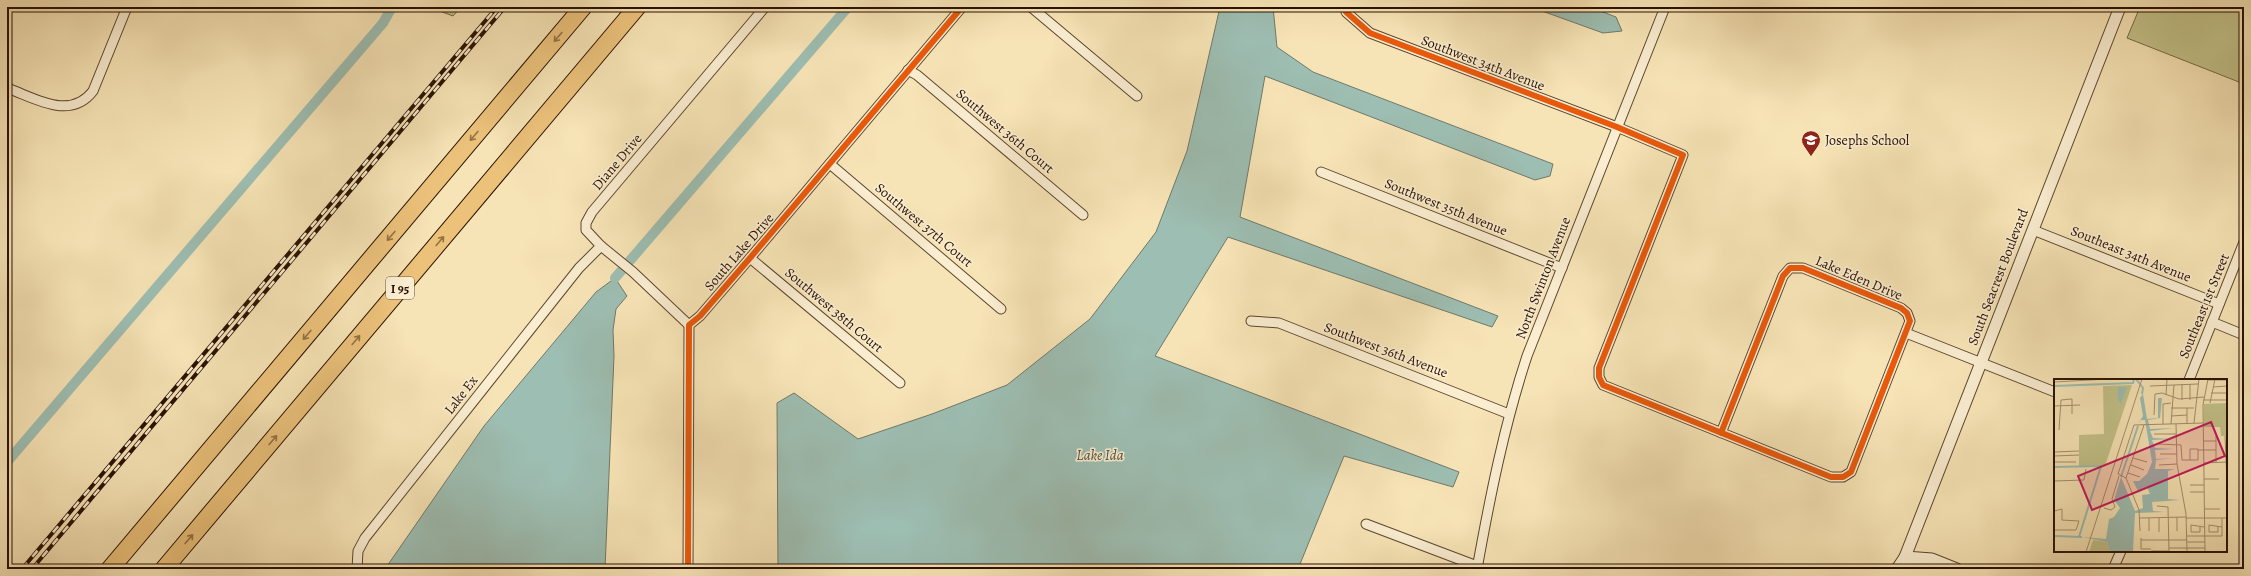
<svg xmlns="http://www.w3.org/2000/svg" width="2251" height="576" font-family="Alegreya,serif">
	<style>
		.green { fill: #c3c289; stroke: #766a44 }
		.water { fill: #9dbeb2; stroke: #6f796b }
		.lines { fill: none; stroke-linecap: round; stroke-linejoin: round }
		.canal { stroke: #9dbeb2; stroke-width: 10 }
		.minor-casing { stroke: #5c462e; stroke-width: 11 }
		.tertiary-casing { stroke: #5c462e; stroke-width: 13 }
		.motorway-casing { stroke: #291100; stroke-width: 19 }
		.minor { stroke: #faedd0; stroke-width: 9 }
		.tertiary { stroke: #faedd0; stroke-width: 11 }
		.motorway { stroke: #ecc27b; stroke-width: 17 }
		.rail-casing { stroke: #291100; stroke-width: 4 }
		.rail { stroke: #faedd0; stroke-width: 2.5; stroke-dasharray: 8; stroke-linecap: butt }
		.cycleway-casing { stroke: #faedd0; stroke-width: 8 }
		.cycleway { stroke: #e8590c; stroke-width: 6 }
		.oneway { stroke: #947244 }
		.labels { text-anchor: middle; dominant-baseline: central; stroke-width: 3; stroke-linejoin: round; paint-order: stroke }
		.shield { fill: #faedd0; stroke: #68533e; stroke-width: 1 }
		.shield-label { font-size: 13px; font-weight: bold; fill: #291100 }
		.street-label { font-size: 14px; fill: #291100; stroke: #faedd0 }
		.poi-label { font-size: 14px; fill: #291100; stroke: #faedd0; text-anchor: start }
		.water-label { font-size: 15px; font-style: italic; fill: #524e3e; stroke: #faedd0 }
		.inset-river { fill: none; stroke: #9dbeb2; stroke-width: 2 }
		.inset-road { fill: none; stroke: #a5906d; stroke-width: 1 }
		.view { fill: #c2185b; fill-opacity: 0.15; stroke: #c2185b; stroke-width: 2 }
		.inset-edge { fill: none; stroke: #291100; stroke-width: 2 }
	</style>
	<rect width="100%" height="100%" fill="#f7e4b6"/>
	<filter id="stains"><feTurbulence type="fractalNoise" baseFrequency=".005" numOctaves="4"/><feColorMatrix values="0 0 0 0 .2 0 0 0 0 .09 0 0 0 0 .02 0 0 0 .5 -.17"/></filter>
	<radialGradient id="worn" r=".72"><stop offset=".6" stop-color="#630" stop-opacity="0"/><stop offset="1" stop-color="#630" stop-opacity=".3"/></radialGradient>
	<g class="green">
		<polygon points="429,7 461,7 453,16"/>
		<polygon points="2140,7 2244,7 2244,84 2127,38"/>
	</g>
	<g class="water">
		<polygon points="1220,7 1273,7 1277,47 1313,72 1553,164 1550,176 1535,180 1265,76 1240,217 1498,316 1492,327 1228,237 1155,356 1459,472 1453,487 1344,456 1298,569 907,569 894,566 867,569 778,569 777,403 794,393 858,439 932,414 1007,385 1090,319 1156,232 1187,151"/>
		<polygon points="1531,7 1590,7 1616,17 1622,31 1603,33"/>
		<polygon points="615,278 627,296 616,309 613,330 614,356 605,569 385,569 484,426 596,292"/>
	</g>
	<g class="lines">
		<g class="canal">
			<polyline points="615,278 848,7"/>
			<polyline points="7,462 383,23 392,7"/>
		</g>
		<defs>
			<g id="minor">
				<polyline points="1031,7 1137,96"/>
				<polyline points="1346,12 1370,33 1617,127 1683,155 1599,368 1599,377 1603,385 1831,477 1843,477 1851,472 1910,321 1907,313 1901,308 1803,268 1790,268 1783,276 1721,433"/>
				<polyline points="908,70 917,75 1083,215"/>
				<path d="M7,88c28,10 63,33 86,3l34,-84"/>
				<polyline points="830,164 1001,309"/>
				<polyline points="1321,172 1562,268"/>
				<polyline points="2033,230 2219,304"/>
				<polyline points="750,258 900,383"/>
				<polyline points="1251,321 1279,323 1509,414"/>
				<polyline points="2212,322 2244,335"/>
				<polyline points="689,325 633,272 601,246 586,230 586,223 592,212 765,7"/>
				<polyline points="1906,333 2055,392"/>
				<polyline points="2189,380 2244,242"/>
				<polyline points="1366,524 1477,566"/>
				<polyline points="357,569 358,551 365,538 579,268 601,246"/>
				<polyline points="688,569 689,325 700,316 750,258 962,7"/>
				<path d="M1477,569c13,-72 27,-143 50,-213l138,-349"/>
				<polyline points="2113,569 2121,551"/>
			</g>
			<g id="tertiary">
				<polyline points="1905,557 1932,559 1957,569"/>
				<polyline points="1907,559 1923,569"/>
				<polyline points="1897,569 1905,557 2120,7"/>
			</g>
			<g id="motorway">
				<polyline points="110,569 583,7"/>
				<polyline points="164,569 637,7"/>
			</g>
		</defs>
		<use href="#minor" class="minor-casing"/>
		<use href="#tertiary" class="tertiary-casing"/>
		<use href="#motorway" class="motorway-casing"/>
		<use href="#minor" class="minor"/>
		<use href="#tertiary" class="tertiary"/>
		<use href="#motorway" class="motorway"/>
		<defs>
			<g id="rail">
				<polyline points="22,569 497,7"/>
				<polyline points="32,569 505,7"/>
			</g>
		</defs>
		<use href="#rail" class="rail-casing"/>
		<use href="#rail" class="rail"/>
		<defs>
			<g id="cycleway">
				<polyline points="1346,12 1370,33 1617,127 1683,155 1599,368 1599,377 1603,385 1831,477 1843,477 1851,472 1910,321 1907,313 1901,308 1803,268 1790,268 1783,276 1721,433"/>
				<polyline points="688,569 689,325 700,316 750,258 962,7"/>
			</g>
		</defs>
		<use href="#cycleway" class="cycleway-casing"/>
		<use href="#cycleway" class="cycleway"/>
	</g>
	<defs><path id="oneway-shaft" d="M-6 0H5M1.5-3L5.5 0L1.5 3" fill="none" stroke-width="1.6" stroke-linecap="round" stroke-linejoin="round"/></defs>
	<g class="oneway">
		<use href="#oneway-shaft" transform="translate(558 37) rotate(130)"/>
		<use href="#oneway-shaft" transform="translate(474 136) rotate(130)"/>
		<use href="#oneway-shaft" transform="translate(391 236) rotate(130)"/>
		<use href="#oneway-shaft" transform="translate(440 241) rotate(-50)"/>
		<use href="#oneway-shaft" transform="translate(307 335) rotate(130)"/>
		<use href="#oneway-shaft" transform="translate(356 340) rotate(-50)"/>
		<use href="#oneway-shaft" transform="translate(273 440) rotate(-50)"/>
		<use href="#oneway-shaft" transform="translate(189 539) rotate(-50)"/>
	</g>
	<defs>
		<symbol id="school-pin" viewBox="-11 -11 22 30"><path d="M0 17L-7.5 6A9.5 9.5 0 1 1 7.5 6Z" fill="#8f2418" stroke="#faedd0"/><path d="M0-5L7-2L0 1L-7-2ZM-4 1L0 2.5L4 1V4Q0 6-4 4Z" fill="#fff"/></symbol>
	</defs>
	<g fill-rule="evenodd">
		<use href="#school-pin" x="1800" y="129" width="22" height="30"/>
	</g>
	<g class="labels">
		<rect class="shield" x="386" y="277" width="28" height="22" rx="3"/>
		<g class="shield-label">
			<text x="400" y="288">I 95</text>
		</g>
		<g class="street-label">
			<text transform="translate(1483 63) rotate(21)">Southwest 34th Avenue</text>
			<text transform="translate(1005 131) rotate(40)">Southwest 36th Court</text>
			<text transform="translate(617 162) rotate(-50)">Diane Drive</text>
			<text transform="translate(1446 207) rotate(22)">Southwest 35th Avenue</text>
			<text transform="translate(924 225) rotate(40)">Southwest 37th Court</text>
			<text transform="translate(739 252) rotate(-49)">South Lake Drive</text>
			<text transform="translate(2131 254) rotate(22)">Southeast 34th Avenue</text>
			<text transform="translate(1998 277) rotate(-69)">South Seacrest Boulevard</text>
			<text transform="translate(1543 278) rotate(-69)">North Swinton Avenue</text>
			<text transform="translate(1859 278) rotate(23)">Lake Eden Drive</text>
			<text transform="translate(2204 306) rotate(-68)">Southeast 1st Street</text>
			<text transform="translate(834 310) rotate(40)">Southwest 38th Court</text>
			<text transform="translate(1386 350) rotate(21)">Southwest 36th Avenue</text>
			<text transform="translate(461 395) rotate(-52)">Lake Ex</text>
		</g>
		<g class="poi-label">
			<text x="1825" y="140">Josephs School</text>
		</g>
		<g class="water-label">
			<text x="1100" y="455">Lake Ida</text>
		</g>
	</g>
	<g transform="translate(2054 379)">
		<rect width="173" height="173" fill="#f7e4b6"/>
		<path d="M78,6l-27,81h-26v-31l25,-1 -1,-48zM173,24v33h-6l-1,-9h-16v-23zM39,161l14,2 3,10h-21z" fill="#c3c289"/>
		<path d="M64,8h9l-6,17 -3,-4zM89,15l4,25 11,-1v-20h4l-2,20 -12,2 2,9 24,-1 -24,3 3,7 21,1 -22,1 3,8 19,1 -19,1 1,9 18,-1 -18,2 -1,9h20l-7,2v28l12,1 -28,2 1,9 12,1 -30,1 -2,38 -23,1 -3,-10 -25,-5 24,2 3,-20 5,-2 6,-9 -6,-8 7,-23 14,34 8,-3 -1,-13 8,-1 -3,-7 -9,4 -5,-10h6l8,-7 5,-12 -7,-42h-4l-3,4 5,-8 -3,-18z" fill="#9dbeb2"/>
		<path class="inset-river" d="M82,0l7,9 -1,6M0,7l79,-3 1,-4M0,88l47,-1 -22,71M67,98l17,-51M0,157l28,1"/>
		<path class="inset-road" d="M153,1h20M0,3l54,-3M128,5v16M136,5v16M96,7l48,-2M159,8l14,-1M157,14h16M101,15l7,-1 17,6 25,-2M112,16l1,-16M149,21h24M156,24l5,-24M0,27l26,-1M117,29h23M133,29v15M100,36l1,-21M117,37l16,-1M140,44l5,-44M109,45v-20l8,-1M117,45l3,-39M122,45l1,40 9,50 1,38M5,51l2,-30 11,-1v15M100,55h22M162,57v27M171,57l2,45M149,62h13M104,65l23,1 1,15h16v-11h-8v11M144,71h18M0,73l25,-1M106,75h17M0,77l25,-1M79,79l14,4M0,83h22M150,84l23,-1M77,86l13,5M105,86l18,-1M74,94l12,4M72,99l-8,-4 16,-49 69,-2M150,100h15M0,102l30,-1 2,-11M136,106h14M136,113h14M103,127l11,1 1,45M50,129l7,2 4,-3 -3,-8 7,-23M150,130h16M0,132l8,-2v11l17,1 -3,9h-22M123,138v14M86,139l46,-1M95,139v13M105,139v14M132,139h41M137,150v-4l13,2M137,150v3h9v-5M155,150v-4l13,2M155,150v3h9v-5M86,152l-1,-21 -13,-32 18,-53M133,157h18M151,157h17v-18M87,159v11h10M87,161h46M133,163h18M115,169h36M97,172h18M32,173l56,-173M151,173l-2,-147 5,-26"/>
		<path class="view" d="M157,43l14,34 -133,54 -14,-34z"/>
		<rect width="173" height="173" class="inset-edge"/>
	</g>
	<rect width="2251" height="576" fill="none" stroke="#f7e4b6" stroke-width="24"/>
	<rect x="8" y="8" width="2235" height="560" fill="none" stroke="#291100" stroke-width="2"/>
	<rect x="12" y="12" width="2227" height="552" fill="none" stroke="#291100"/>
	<rect width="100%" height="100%" filter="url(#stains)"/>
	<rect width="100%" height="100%" fill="url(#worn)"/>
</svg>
